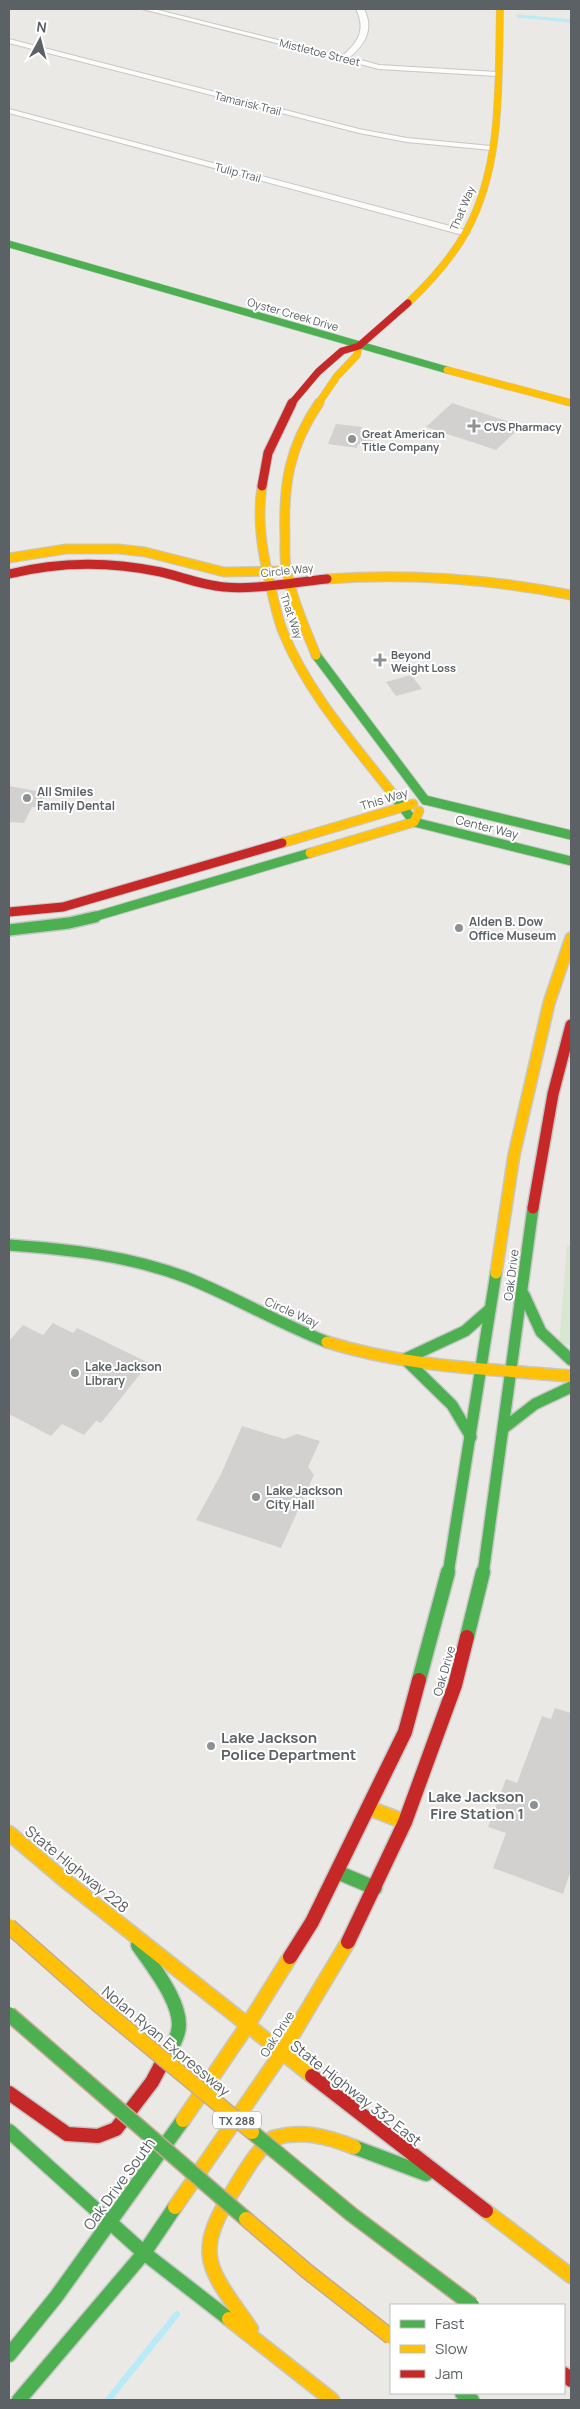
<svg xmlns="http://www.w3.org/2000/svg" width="580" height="2409" font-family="Manrope,sans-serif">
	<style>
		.green { fill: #d7e7d1 }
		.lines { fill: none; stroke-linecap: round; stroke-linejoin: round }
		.stream-far1 { stroke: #b8eaf8; stroke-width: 3 }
		.stream { stroke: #b8eaf8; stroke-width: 6 }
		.building { fill: #d3d1d0 }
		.street-casing { stroke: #c7c7c7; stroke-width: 2 }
		.fast-far3-casing { stroke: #c6c7c7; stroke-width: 8 }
		.fast-far2-casing { stroke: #c6c7c7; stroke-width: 11 }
		.fast-far1-casing { stroke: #c6c7c7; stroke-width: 14 }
		.fast-casing { stroke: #c6c7c7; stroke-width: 17 }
		.slow-far3-casing { stroke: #c6c7c7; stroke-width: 8 }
		.slow-far2-casing { stroke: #c6c7c7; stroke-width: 11 }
		.slow-far1-casing { stroke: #c6c7c7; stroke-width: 14 }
		.slow-casing { stroke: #c6c7c7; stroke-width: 17 }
		.jam-far3-casing { stroke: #c6c7c7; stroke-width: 8 }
		.jam-far2-casing { stroke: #c6c7c7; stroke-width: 11 }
		.jam-far1-casing { stroke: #c6c7c7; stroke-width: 14 }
		.jam-casing { stroke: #c6c7c7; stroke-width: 17 }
		.street { fill: #fcfcfb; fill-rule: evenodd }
		.fast-far3 { stroke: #4caf50; stroke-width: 7 }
		.fast-far2 { stroke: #4caf50; stroke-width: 9 }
		.fast-far1 { stroke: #4caf50; stroke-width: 11 }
		.fast { stroke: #4caf50; stroke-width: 14 }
		.slow-far3 { stroke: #ffc107; stroke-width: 7 }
		.slow-far2 { stroke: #ffc107; stroke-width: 9 }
		.slow-far1 { stroke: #ffc107; stroke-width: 11 }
		.slow { stroke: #ffc107; stroke-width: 14 }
		.jam-far3 { stroke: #c62828; stroke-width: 7 }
		.jam-far2 { stroke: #c62828; stroke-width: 9 }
		.jam-far1 { stroke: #c62828; stroke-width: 11 }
		.jam { stroke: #c62828; stroke-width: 14 }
		.fast-bridge-casing { stroke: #c3aa92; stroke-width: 17; stroke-linecap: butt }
		.slow-bridge-casing { stroke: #c3aa92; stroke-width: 17; stroke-linecap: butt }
		.fast-bridge { stroke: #4caf50; stroke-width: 14 }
		.slow-bridge { stroke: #ffc107; stroke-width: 14 }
		.poi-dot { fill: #8d9192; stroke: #fff; stroke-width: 2 }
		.labels { text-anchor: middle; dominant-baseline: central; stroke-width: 4; stroke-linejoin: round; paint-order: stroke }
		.far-street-label { font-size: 11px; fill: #5b6164; stroke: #fff }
		.far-poi-label { font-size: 11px; font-weight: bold; fill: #5b6164; stroke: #fff; text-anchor: start }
		.shield { fill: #fff; stroke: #8c9092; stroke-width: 1 }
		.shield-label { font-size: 11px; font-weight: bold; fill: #5b6164 }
		.poi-label { font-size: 12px; font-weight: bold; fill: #5b6164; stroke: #fff; text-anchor: start }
		.street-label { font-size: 12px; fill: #5b6164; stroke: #fff }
		.near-poi-label { font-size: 15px; font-weight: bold; fill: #5b6164; stroke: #fff; text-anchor: start }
		.near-street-label { font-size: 15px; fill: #5b6164; stroke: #fff }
	</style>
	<rect width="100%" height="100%" fill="#ebe9e6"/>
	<polygon class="green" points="567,1245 571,1245 571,1345 559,1344"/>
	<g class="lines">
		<polyline class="stream-far1" points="518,16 571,21"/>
		<polyline class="stream" points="108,2400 177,2314"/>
	</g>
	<g class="building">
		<polygon points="452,403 522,426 496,450 426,427"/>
		<polygon points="336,424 362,427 360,431 376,433 371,446 358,444 357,448 328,444"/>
		<polygon points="411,675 422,689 396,696 386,682"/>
		<polygon points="9,786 47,793 39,808 32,807 24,823 9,822"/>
		<polygon points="53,1323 73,1333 77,1328 149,1363 101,1423 96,1421 84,1435 62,1424 51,1436 9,1414 9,1341 23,1325 43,1335"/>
		<polygon points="242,1426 284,1439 297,1434 320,1441 308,1467 314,1475 281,1548 196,1520 221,1474"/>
		<polygon points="555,1708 571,1713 571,1870 563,1894 493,1868 506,1833 488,1827 506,1779 517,1783 542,1716 551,1719"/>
	</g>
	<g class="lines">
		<defs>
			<g id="street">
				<path d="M142,9h12l188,47c17,-14 24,-27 14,-47h8c10,20 2,34 -14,48l29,8 118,7 4,2 -4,2 -118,-7z"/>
				<polygon points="9,39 359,129 407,138 491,146 495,148 491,150 407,142 359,133 9,43"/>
				<polygon points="9,109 469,231 470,233 463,235 9,113"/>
			</g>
			<polyline id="fast-far3" points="9,244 447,370"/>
			<g id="fast-far2">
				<polyline points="316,655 425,800"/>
				<polyline points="392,793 414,822 571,861"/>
				<polyline points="425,800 571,835"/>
				<polyline points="90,918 310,853"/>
			</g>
			<g id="fast-far1">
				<polyline points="9,930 69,923 95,917"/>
				<path d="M9,1245c59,4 120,11 176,32 48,19 93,46 142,65"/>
				<polyline points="524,1295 541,1332 571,1360"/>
				<polyline points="504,1428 535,1404 571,1387"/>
				<polyline points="471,1437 452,1405 405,1359 465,1331 489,1310"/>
				<polyline points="448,1574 496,1273"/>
				<polyline points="483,1574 533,1208"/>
			</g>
			<g id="fast">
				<polyline points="467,1637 483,1572"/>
				<polyline points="419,1680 448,1572"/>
				<polyline points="337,1872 375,1888"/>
				<path d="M138,1945c14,21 47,61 40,87 -3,13 -12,24 -18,35"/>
				<polyline points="9,2131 144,2253 229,2319"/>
				<polyline points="354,2147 426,2174"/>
				<polyline points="9,2355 56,2297 183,2120"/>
				<polyline points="462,2393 472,2400"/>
				<polyline points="19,2400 144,2253 175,2207"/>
			</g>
			<g id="slow-far3">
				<path d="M408,303c22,-21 43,-44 58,-71 37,-67 32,-148 34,-223"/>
				<polyline points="447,370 571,403"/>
				<polyline points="318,404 337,376 357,355 359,346"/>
			</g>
			<g id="slow-far2">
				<path d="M262,486c-5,34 0,65 8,98 4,16 7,33 13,48 25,61 69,110 109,161"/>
				<polyline points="9,558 66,549 119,549 145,552 224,572 278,571"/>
				<path d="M327,579c83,-6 163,0 244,16"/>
				<path d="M316,655c-11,-27 -23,-54 -29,-83 -3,-11 -2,-24 -2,-35 -2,-52 4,-90 34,-134"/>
				<polyline points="282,843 413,804"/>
				<polyline points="310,853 414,822 419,811"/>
			</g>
			<g id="slow-far1">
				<polyline points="496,1273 514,1155 549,1003 571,938"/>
				<path d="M327,1342c80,25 161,27 244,34"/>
			</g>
			<g id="slow">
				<polyline points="369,1808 405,1822"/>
				<polyline points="9,1833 62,1878 312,2076"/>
				<polyline points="183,2120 247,2026 290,1957"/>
				<polyline points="175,2207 281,2054 348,1942"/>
				<polyline points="486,2211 571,2276"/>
				<polyline points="229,2319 332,2400"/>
				<path d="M251,2329c-43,-62 -60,-73 -15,-143 10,-16 21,-36 37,-48 30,-8 53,-2 81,9"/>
			</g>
			<polyline id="jam-far3" points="291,404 318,372 342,351 359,346 408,303"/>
			<g id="jam-far2">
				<polyline points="262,486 268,453 292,403"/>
				<path d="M9,574c51,-13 100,-13 152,-2 21,5 41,13 63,15 34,3 69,-5 103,-8"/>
				<polyline points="9,912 63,907 282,843"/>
			</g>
			<polyline id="jam-far1" points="533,1208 553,1094 571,1025"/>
			<g id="jam">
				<polyline points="348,1942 405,1822 455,1685 467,1637"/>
				<polyline points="290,1957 312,1922 405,1732 419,1680"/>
				<polyline points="312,2076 486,2211"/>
				<polyline points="9,2093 67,2134 98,2136 116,2129 152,2082 160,2067"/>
				<polyline points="564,2374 571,2380"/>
			</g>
		</defs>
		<use href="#street" class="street-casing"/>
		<use href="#fast-far3" class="fast-far3-casing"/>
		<use href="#fast-far2" class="fast-far2-casing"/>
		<use href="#fast-far1" class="fast-far1-casing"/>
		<use href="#fast" class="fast-casing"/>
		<use href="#slow-far3" class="slow-far3-casing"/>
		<use href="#slow-far2" class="slow-far2-casing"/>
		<use href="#slow-far1" class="slow-far1-casing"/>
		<use href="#slow" class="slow-casing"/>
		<use href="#jam-far3" class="jam-far3-casing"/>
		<use href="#jam-far2" class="jam-far2-casing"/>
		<use href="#jam-far1" class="jam-far1-casing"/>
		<use href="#jam" class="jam-casing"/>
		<use href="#street" class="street"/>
		<use href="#fast-far3" class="fast-far3"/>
		<use href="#fast-far2" class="fast-far2"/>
		<use href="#fast-far1" class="fast-far1"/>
		<use href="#fast" class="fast"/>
		<use href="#slow-far3" class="slow-far3"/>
		<use href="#slow-far2" class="slow-far2"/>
		<use href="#slow-far1" class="slow-far1"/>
		<use href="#slow" class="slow"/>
		<use href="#jam-far3" class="jam-far3"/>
		<use href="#jam-far2" class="jam-far2"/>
		<use href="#jam-far1" class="jam-far1"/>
		<use href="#jam" class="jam"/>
		<defs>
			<g id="fast-bridge">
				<polyline points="9,2014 246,2219"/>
				<polyline points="252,2132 351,2214 472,2305"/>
			</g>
			<g id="slow-bridge">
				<polyline points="9,1926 96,2003 252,2132"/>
				<polyline points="246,2219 308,2272 391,2337"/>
			</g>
		</defs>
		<use href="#fast-bridge" class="fast-bridge-casing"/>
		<use href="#slow-bridge" class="slow-bridge-casing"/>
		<use href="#fast-bridge" class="fast-bridge"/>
		<use href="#slow-bridge" class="slow-bridge"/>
	</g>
	<g class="poi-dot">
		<path d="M471.5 418.5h5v5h5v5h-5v5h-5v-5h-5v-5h5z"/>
		<circle cx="352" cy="439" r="5"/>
		<path d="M377.5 652.5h5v5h5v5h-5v5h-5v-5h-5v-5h5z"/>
		<circle cx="27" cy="798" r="5"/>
		<circle cx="459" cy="928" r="5"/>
		<circle cx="75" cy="1373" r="5"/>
		<circle cx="256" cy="1497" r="5"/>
		<circle cx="211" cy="1746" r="5"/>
		<circle cx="534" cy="1805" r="5"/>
	</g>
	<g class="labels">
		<g class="far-street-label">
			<text transform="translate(320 52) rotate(14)">Mistletoe Street</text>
			<text transform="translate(248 103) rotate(14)">Tamarisk Trail</text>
			<text transform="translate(238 172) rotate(15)">Tulip Trail</text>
			<text transform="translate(462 208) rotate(-67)">That Way</text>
			<text transform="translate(293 314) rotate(16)">Oyster Creek Drive</text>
			<text transform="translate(287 570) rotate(-6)">Circle Way</text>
			<text transform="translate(292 616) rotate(71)">That Way</text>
		</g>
		<g class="far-poi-label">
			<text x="484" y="426">CVS Pharmacy</text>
			<text x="362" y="433">Great American<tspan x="362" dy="13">Title Company</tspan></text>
			<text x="391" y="654">Beyond<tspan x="391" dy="13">Weight Loss</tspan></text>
		</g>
		<rect class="shield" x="213" y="2111.5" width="48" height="17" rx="4"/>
		<g class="shield-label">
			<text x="237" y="2120">TX 288</text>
		</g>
		<g class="poi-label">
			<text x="37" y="791">All Smiles<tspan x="37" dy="14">Family Dental</tspan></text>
			<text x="469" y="921">Alden B. Dow<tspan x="469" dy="14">Office Museum</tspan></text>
			<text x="85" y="1366">Lake Jackson<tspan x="85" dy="14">Library</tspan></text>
			<text x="266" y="1490">Lake Jackson<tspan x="266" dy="14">City Hall</tspan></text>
		</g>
		<g class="street-label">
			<text transform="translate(384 799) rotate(-17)">This Way</text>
			<text transform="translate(487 827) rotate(14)">Center Way</text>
			<text transform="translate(511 1275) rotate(-83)">Oak Drive</text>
			<text transform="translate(292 1312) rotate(24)">Circle Way</text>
			<text transform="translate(444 1671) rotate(-74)">Oak Drive</text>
			<text transform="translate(277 2034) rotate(-57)">Oak Drive</text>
		</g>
		<g class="near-poi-label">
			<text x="221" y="1737">Lake Jackson<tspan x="221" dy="17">Police Department</tspan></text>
			<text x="524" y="1796" text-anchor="end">Lake Jackson<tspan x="524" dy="17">Fire Station 1</tspan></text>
		</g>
		<g class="near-street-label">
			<text transform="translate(77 1869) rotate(39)">State Highway 228</text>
			<text transform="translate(166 2041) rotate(40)">Nolan Ryan Expressway</text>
			<text transform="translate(356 2093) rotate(38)">State Highway 332 East</text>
			<text transform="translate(119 2184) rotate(-54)">Oak Drive South</text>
		</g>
	</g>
	<rect width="580" height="2409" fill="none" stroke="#5b6164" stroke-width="20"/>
	<rect x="390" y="2304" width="175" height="90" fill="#ffffff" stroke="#bdc0c1"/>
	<rect x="400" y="2320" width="25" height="8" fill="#4caf50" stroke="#bdc0c1"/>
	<text x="435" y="2329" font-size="15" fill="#5b6164">Fast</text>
	<rect x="400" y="2345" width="25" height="8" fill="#ffc107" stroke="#bdc0c1"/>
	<text x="435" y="2354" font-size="15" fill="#5b6164">Slow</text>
	<rect x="400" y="2370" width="25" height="8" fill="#c62828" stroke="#bdc0c1"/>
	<text x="435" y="2379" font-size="15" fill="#5b6164">Jam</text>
	<g transform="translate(40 40) rotate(7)" stroke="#ffffff" stroke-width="4" paint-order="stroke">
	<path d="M0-4L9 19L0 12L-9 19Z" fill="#5b6164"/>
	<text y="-8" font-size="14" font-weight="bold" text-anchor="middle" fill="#5b6164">N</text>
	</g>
</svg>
